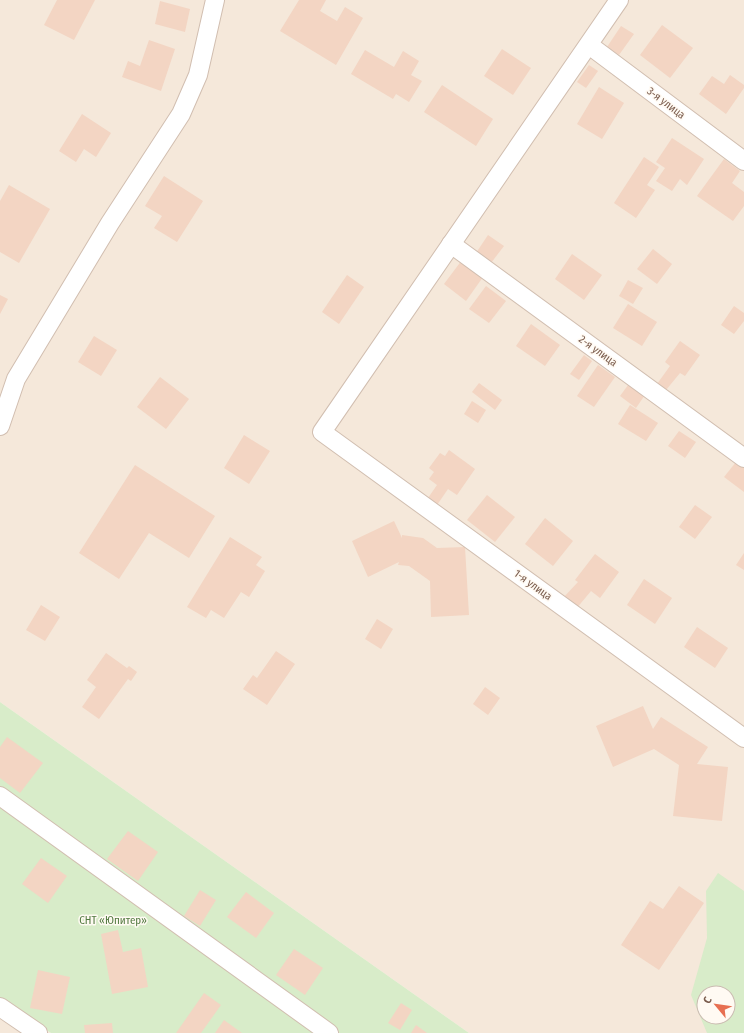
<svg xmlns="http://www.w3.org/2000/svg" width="744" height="1033" font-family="'Fira Sans Condensed',sans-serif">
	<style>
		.residential { fill: #f5e8da; fill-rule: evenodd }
		.green { fill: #d8ecc9; fill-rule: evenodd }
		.building { fill: #f3d5c3 }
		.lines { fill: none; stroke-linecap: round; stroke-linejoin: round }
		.minor-casing { stroke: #d1beb0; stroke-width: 20 }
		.minor { stroke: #fff; stroke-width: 18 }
		.labels { text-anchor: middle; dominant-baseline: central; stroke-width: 3; stroke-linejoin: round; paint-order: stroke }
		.street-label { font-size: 11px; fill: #7a5c4d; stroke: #fffaf3 }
		.park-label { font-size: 11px; fill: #537a41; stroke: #fffaf3 }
	</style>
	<rect width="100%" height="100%" fill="#fdf6ec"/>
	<g class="residential">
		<path d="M0,0h744v1033h-275l-469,-331zM704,993h24v24h-24z"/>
		<polygon points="0,1000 51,1033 0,1033"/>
	</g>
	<g class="green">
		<polygon points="0,702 469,1033 51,1033 0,1000"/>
		<path d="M718,873l26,18v142h-37l-16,-38 16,-57 -1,-47zM704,993h24v24h-24z"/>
	</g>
	<g class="building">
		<polygon points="57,0 95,0 74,40 44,25"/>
		<polygon points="299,0 326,0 320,11 337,21 345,7 363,18 336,65 280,31"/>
		<polygon points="160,1 190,9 185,32 155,24"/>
		<polygon points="662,25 693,48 670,78 640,55"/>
		<polygon points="621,26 634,34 619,55 607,47"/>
		<polygon points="149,40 175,49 161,91 122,77 128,61 140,66"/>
		<polygon points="502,49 531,68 513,95 484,76"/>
		<polygon points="365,50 394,67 403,51 419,61 411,75 422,81 409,102 396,94 393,99 351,74"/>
		<polygon points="589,65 598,71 586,88 577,82"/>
		<polygon points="730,75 744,85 744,88 726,114 699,94 712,76 724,84"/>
		<polygon points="442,85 493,119 476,146 424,112"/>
		<polygon points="599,87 624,103 602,139 577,124"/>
		<polygon points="82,114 111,133 96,157 84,149 76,162 59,151"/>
		<polygon points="672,138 704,159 687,185 680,179 672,191 656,181 665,168 656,162"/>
		<polygon points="644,157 659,167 647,185 655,190 636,218 614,203"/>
		<polygon points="724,159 740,171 732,183 744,192 744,206 733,221 697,196"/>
		<polygon points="164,176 203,201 177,242 154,228 162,216 145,206"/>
		<polygon points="9,185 50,209 19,263 0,252 0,201"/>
		<polygon points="488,235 504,246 491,263 476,253"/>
		<polygon points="653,249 672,264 657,284 637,269"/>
		<polygon points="572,254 602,275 584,300 555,279"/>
		<polygon points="462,260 483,277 466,301 444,284"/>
		<polygon points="347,275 364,287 339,324 322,312"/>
		<polygon points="628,280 643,288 633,304 619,296"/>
		<polygon points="486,286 506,301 489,323 469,309"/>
		<polygon points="0,295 8,299 0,314"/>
		<polygon points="628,304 657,322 642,346 613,328"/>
		<polygon points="734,306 744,313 744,321 734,334 721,325"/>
		<polygon points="531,324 560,345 545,366 516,346"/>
		<polygon points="94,336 117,350 101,376 78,362"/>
		<polygon points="680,341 700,355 685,376 680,373 666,390 657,384 670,366 665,362"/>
		<polygon points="584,355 592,361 579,380 570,374"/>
		<polygon points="598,365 615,377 594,407 577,396"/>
		<polygon points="160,377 189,399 166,429 137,407"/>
		<polygon points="631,381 647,392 636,408 620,396"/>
		<polygon points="479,383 502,400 495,410 472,392"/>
		<polygon points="472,401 486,410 478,423 464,414"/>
		<polygon points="630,405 658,423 646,441 618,424"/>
		<polygon points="679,431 696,442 685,458 668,446"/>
		<polygon points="244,435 270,451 249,484 224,468"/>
		<polygon points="449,450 475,469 457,495 448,489 437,505 428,498 437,485 429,479 434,472 429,468 440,453 445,456"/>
		<polygon points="740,457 744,460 744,492 724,477"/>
		<polygon points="135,465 215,516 189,558 149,533 119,579 79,553"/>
		<polygon points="487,495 515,517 495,542 467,520"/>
		<polygon points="695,505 712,517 695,539 679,527"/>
		<polygon points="545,518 573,541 553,566 525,544"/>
		<polygon points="394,521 402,538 402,535 423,538 437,548 465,547 469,615 431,617 430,581 409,566 398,565 399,562 368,577 352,541"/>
		<polygon points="230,537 262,557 256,565 265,571 249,597 241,592 224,618 211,610 206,618 187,607"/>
		<polygon points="744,553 744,570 736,565"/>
		<polygon points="595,554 619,572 600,598 591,591 576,609 563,598 578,582 575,580"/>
		<polygon points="644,579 672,598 655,624 627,605"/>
		<polygon points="41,605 60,617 45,641 26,630"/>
		<polygon points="377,619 393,629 381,649 365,639"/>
		<polygon points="697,627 728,648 715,668 684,647"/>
		<polygon points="276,651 295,664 267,705 243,689 253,675 257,678"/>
		<polygon points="106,653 127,668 129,666 137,672 131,681 128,679 99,719 82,707 96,687 87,680"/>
		<polygon points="485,687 500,698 488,715 473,704"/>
		<polygon points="643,706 653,729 661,717 708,747 697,764 728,767 722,821 673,816 679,765 654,749 613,767 596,726"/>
		<polygon points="7,737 43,763 20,793 0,778 0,747"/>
		<polygon points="128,831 158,852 138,881 107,859"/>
		<polygon points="41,858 67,876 48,903 22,884"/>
		<polygon points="679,886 704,903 659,970 621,945 650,901 663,909"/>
		<polygon points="200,890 216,900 200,926 184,916"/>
		<polygon points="246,892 274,913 256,938 227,917"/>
		<polygon points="118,930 123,952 141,948 148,987 112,994 101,934"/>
		<polygon points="294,949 323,968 305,995 276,975"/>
		<polygon points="38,970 70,977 62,1014 30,1008"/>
		<polygon points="204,993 221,1005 201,1033 176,1033"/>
		<polygon points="401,1003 412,1010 400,1030 388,1023"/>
		<polygon points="224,1020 242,1033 215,1033"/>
		<polygon points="112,1023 113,1033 85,1033 84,1025"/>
		<polygon points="416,1025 427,1033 411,1033"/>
	</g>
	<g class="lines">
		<defs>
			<g id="minor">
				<polyline points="619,0 322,432 744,738"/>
				<polyline points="589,45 744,161"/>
				<polyline points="451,244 744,458"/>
				<polyline points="0,426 16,379 110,223 181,114 198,75 215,0"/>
				<polyline points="0,796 329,1033"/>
				<polyline points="0,1007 38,1033"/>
			</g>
		</defs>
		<use href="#minor" class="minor-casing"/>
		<use href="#minor" class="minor"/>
	</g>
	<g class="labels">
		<g class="street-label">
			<text transform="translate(666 103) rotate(37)">3-я улица</text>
			<text transform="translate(598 351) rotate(36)">2-я улица</text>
			<text transform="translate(533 585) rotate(36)">1-я улица</text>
		</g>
		<g class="park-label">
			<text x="113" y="920">СНТ «Юпитер»</text>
		</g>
	</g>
	<g transform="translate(716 1005) rotate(299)"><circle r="19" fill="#fffaf3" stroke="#cabbb1"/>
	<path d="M0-3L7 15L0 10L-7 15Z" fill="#e76f51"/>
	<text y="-6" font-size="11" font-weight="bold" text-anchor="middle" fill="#7a5c4d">С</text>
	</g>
</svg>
